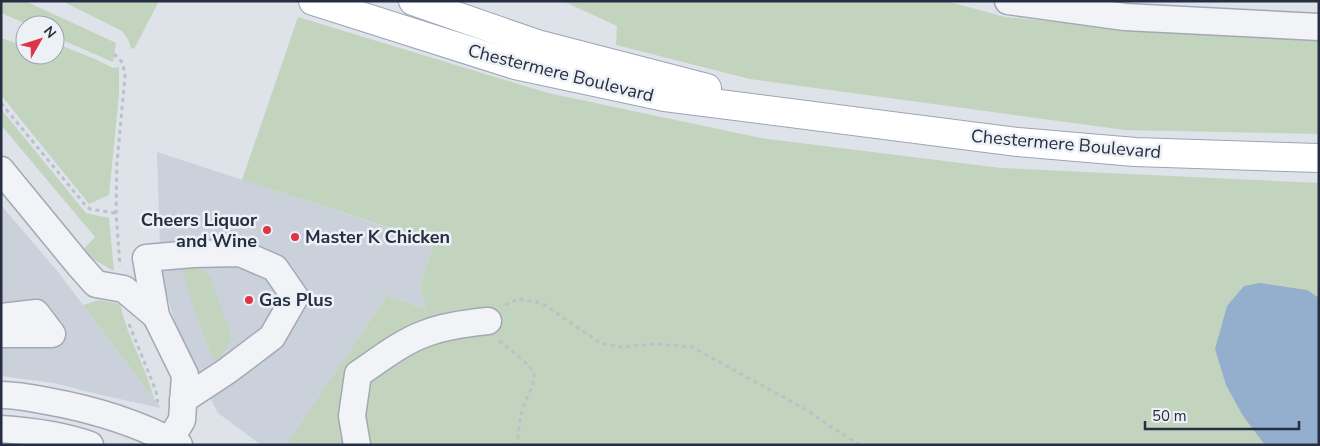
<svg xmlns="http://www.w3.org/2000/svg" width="1320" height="446" font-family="'Nunito Sans',sans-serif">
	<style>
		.built { fill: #cbd1db }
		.green { fill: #c3d4be }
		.water { fill: #94aecd }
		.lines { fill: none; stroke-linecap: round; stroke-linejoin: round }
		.minor-casing { stroke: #a3a8b4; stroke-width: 29 }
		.major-casing { stroke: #9ca5b6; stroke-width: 30 }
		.path { stroke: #bcc0c8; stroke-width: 3; stroke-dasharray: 4 4; stroke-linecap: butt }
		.minor { stroke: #f1f3f7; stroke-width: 26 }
		.major { stroke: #fff; stroke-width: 28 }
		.poi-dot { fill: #dd3447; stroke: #edf1f6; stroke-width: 2 }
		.labels { text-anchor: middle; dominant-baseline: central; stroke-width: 5; stroke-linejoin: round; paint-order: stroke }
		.street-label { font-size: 18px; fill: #252e42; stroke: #edf1f6 }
		.poi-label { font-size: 18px; font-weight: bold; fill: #252e42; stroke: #edf1f6; text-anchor: start }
	</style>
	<rect width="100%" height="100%" fill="#dee2e9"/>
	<g class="built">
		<polygon points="157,152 399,231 436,234 420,287 427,310 387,295 286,445 261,445 218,413 183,346 161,278"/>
		<polygon points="1,205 58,272 161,408 105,396 54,383 1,376"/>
	</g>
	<g class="green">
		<polygon points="1,1 25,1 116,43 113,62 55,37 55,25 29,25 1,13"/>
		<polygon points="62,1 159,1 134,49 131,48 128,39 122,31"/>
		<polygon points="558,1 946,1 1005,17 1130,29 1319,41 1319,134 1125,130 750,79 616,45 617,26 567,3"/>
		<polygon points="298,17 548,93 761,138 1001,168 1319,183 1319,445 286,445 387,295 427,310 420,287 436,234 400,231 242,180"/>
		<polygon points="1,38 16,43 25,43 25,55 55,55 55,43 95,59 113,68 119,67 119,94 109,195 89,204 1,95"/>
		<polygon points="1,109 86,213 109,218 114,271 91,258 84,249 95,237 1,125"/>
		<polygon points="188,265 204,271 210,276 229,329 230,342 218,361 213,359 193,307 182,268"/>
		<path d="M98,300l22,4c7,33 26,62 34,95l-71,-94z"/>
	</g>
	<polygon class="water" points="1260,283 1307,290 1319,298 1319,445 1265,445 1243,416 1226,385 1215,349 1227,306 1244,286"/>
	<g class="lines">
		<defs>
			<g id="minor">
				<polyline points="1008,1 1125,17 1319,27"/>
				<polyline points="1,170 79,265 96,284 124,289 156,316 185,375 182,420 167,445"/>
				<polyline points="156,316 146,258 193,254 240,253 275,268 295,297 272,337 227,371 183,400"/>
				<polyline points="1,317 36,313 52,334 1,334"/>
				<path d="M1,395c16,0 31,3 46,6 45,8 91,22 132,44"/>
				<path d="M1,429c30,2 61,6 89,16"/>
				<path d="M357,445l-5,-29 6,-42c21,-14 42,-31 66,-40 20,-8 43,-11 64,-13"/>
			</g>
			<g id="major">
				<polyline points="313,1 515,65 665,97 1018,142 1135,152 1319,158"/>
				<polyline points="413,1 537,44 707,88"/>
			</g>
		</defs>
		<use href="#minor" class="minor-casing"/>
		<use href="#major" class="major-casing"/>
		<g class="path">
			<polyline points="114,54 123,63 125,77 117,162 116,213 120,266"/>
			<polyline points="1,103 86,206 90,209 115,213"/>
			<polyline points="505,305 518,299 542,303 600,343 620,347 657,344 692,347 805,409 848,438 861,445"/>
			<polyline points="129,324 156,391 158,405"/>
			<path d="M499,341l24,19 11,12c0,16 -3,16 -9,30 -5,13 -7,29 -7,43"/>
		</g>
		<use href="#minor" class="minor"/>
		<use href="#major" class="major"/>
	</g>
	<g class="poi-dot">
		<circle cx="267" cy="230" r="5"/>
		<circle cx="295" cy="237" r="5"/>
		<circle cx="249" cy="300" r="5"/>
	</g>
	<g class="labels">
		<g class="street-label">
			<text transform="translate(561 73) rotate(14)">Chestermere Boulevard</text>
			<text transform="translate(1066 144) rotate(5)">Chestermere Boulevard</text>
		</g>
		<g class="poi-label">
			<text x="257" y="220" text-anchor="end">Cheers Liquor<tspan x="257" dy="21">and Wine</tspan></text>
			<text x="305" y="237">Master K Chicken</text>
			<text x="259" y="300">Gas Plus</text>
		</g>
	</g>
	<rect width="1320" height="446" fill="none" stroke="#252e42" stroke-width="5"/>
	<g transform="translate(40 40) rotate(51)"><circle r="24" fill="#edf1f6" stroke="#9da3ae"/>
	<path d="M0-4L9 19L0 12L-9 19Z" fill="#dd3447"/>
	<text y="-8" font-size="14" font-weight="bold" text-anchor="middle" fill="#252e42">N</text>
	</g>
	<path d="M1145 421v8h154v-8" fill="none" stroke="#252e42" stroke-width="2.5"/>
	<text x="1152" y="421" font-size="15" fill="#252e42" stroke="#edf1f6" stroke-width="4" paint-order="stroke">50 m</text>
</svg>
